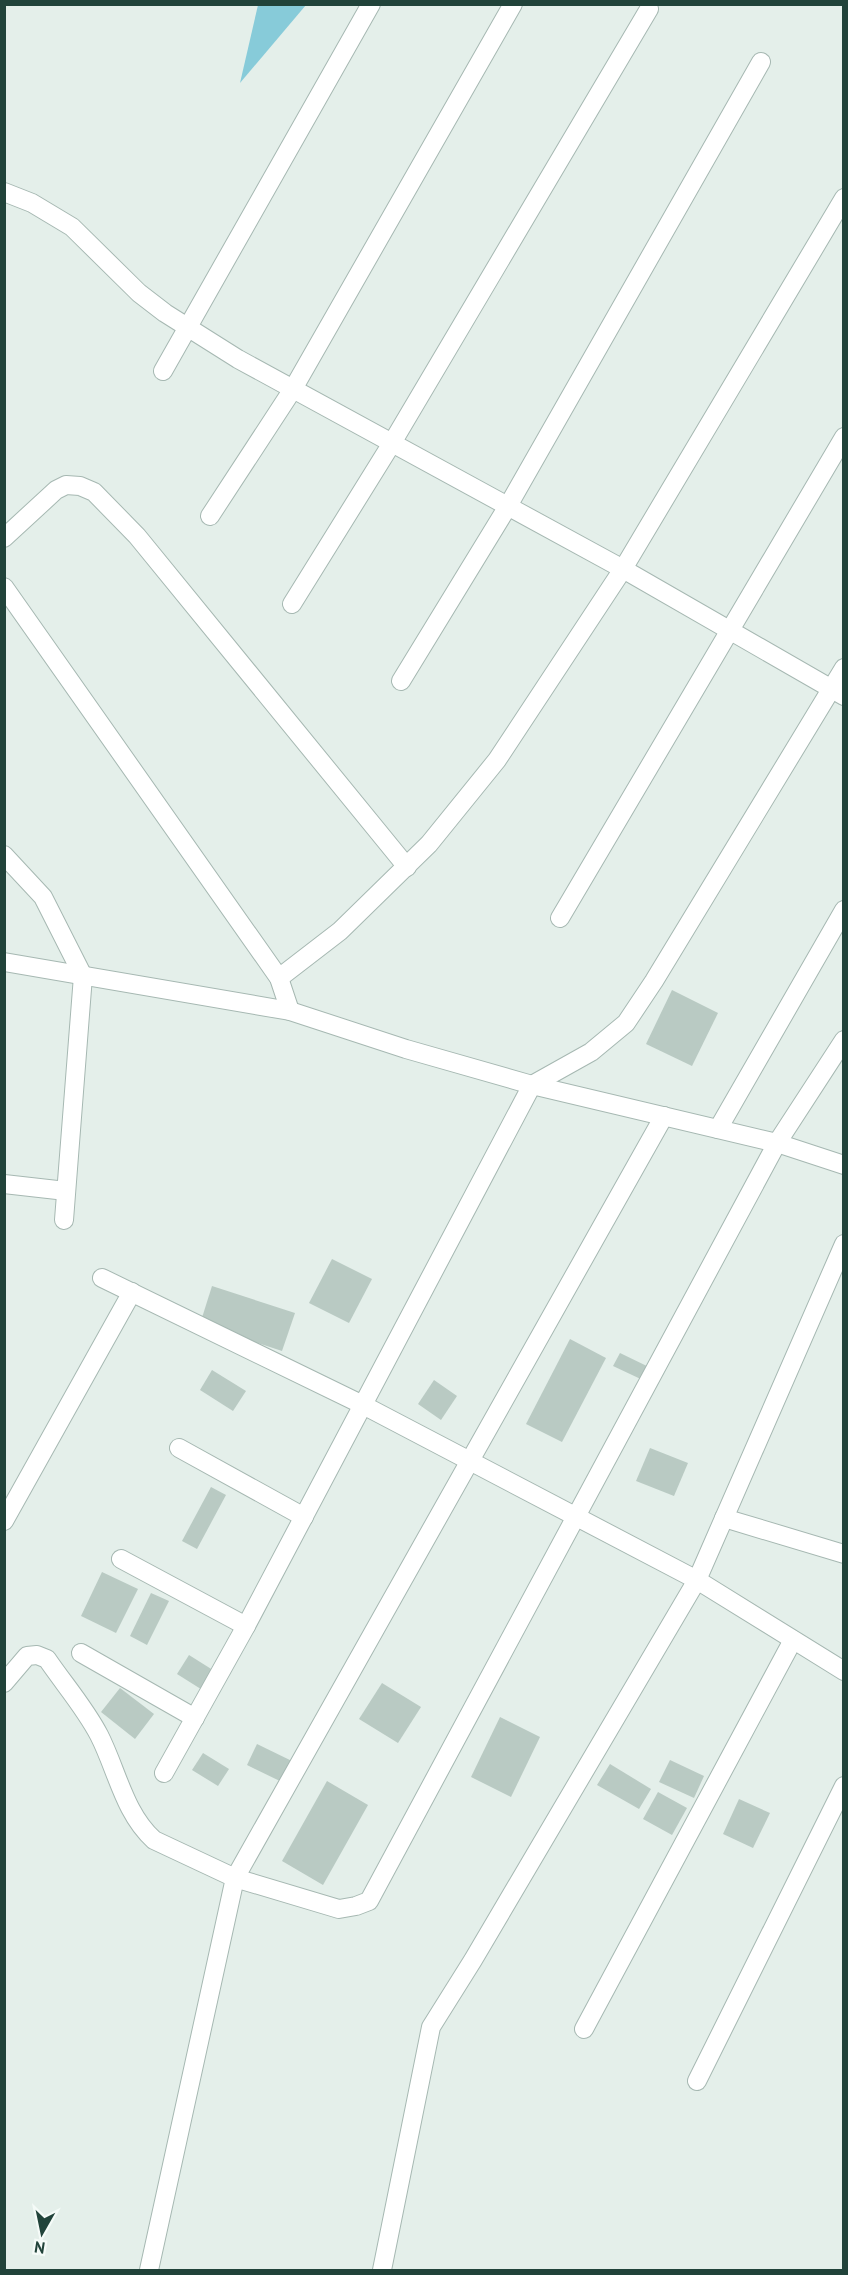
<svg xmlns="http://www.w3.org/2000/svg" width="848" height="2275" font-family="'PT Sans',sans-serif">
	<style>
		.water { fill: #87cbd9 }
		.building { fill: #b9cac3 }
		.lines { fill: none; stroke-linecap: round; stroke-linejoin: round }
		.minor-casing { stroke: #a6b8b2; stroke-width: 20 }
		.minor { stroke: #fff; stroke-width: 18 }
	</style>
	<rect width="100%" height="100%" fill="#e4efea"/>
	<polygon class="water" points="258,5 306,5 240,83"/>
	<g class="building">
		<polygon points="672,990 718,1013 692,1066 646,1044"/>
		<polygon points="332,1259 372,1279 349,1323 309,1303"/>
		<polygon points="212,1286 295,1313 282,1351 200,1324"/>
		<polygon points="570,1339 606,1358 562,1442 526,1424"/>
		<polygon points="620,1353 653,1369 647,1382 613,1366"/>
		<polygon points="212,1370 246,1391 233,1411 200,1390"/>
		<polygon points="434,1380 457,1396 441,1420 418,1404"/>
		<polygon points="650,1448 688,1463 674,1496 636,1481"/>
		<polygon points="211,1487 226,1495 197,1549 182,1541"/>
		<polygon points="102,1572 138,1589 116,1633 81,1616"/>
		<polygon points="151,1593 169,1601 147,1645 130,1636"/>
		<polygon points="189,1655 216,1672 204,1691 177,1674"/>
		<polygon points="382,1683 421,1707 398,1743 359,1719"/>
		<polygon points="120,1688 154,1714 135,1739 101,1712"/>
		<polygon points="500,1717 540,1737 511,1797 471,1777"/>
		<polygon points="257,1744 296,1763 286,1784 247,1765"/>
		<polygon points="203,1753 229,1769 218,1786 192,1770"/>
		<polygon points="670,1760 704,1776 694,1798 659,1782"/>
		<polygon points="610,1764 651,1789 639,1809 597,1785"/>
		<polygon points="327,1781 368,1805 323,1885 282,1861"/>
		<polygon points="658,1792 687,1808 672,1835 643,1819"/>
		<polygon points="739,1799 770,1813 753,1848 723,1834"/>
	</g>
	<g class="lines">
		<defs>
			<g id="minor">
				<polyline points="4,192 32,203 72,227 139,293 165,313 238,359 623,569 844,696"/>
				<polyline points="163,371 371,4"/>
				<polyline points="210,516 293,389 513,4"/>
				<polyline points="4,538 56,490 66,485 80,486 94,492 137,536 407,867"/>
				<polyline points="4,587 279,978 290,1011"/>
				<polyline points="292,604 392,443 649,9"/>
				<polyline points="401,681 508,506 761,62"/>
				<polyline points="4,855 43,897 83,976 64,1220"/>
				<polyline points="560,918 844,437"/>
				<polyline points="4,962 290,1011 406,1049 532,1085 777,1143 844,1165"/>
				<polyline points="279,978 340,931 429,844 497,760 623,569 844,198"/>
				<polyline points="664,1116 235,1878 339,1909 356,1906 369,1901 777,1143 844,1040"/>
				<polyline points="718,1129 844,910"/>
				<polyline points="4,1184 66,1191"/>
				<polyline points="102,1278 363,1405 697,1580 844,1671"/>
				<polyline points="179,1448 304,1517"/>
				<polyline points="724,1518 844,1554"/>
				<polyline points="4,1521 132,1292"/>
				<polyline points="121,1559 246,1626"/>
				<polyline points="81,1653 195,1718"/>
				<path d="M4,1683l23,-27 10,-1 10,4c17,25 38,49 52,76 18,35 25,78 55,105l81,38 -86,392"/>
				<polyline points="164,1773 246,1626 532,1085 591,1052 626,1023 654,981 844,668"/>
				<polyline points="584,2029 793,1640"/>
				<polyline points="697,2081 844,1786"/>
				<polyline points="382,2270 431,2027 473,1960 697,1580 844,1244"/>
			</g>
		</defs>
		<use href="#minor" class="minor-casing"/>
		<use href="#minor" class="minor"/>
	</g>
	<rect width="848" height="2275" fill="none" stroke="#21433a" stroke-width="12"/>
	<g transform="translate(42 2233) rotate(189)" stroke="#f5fbf8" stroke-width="4.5" paint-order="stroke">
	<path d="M0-4.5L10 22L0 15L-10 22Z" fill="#21433a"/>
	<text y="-9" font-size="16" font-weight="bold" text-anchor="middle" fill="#21433a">N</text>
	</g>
</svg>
